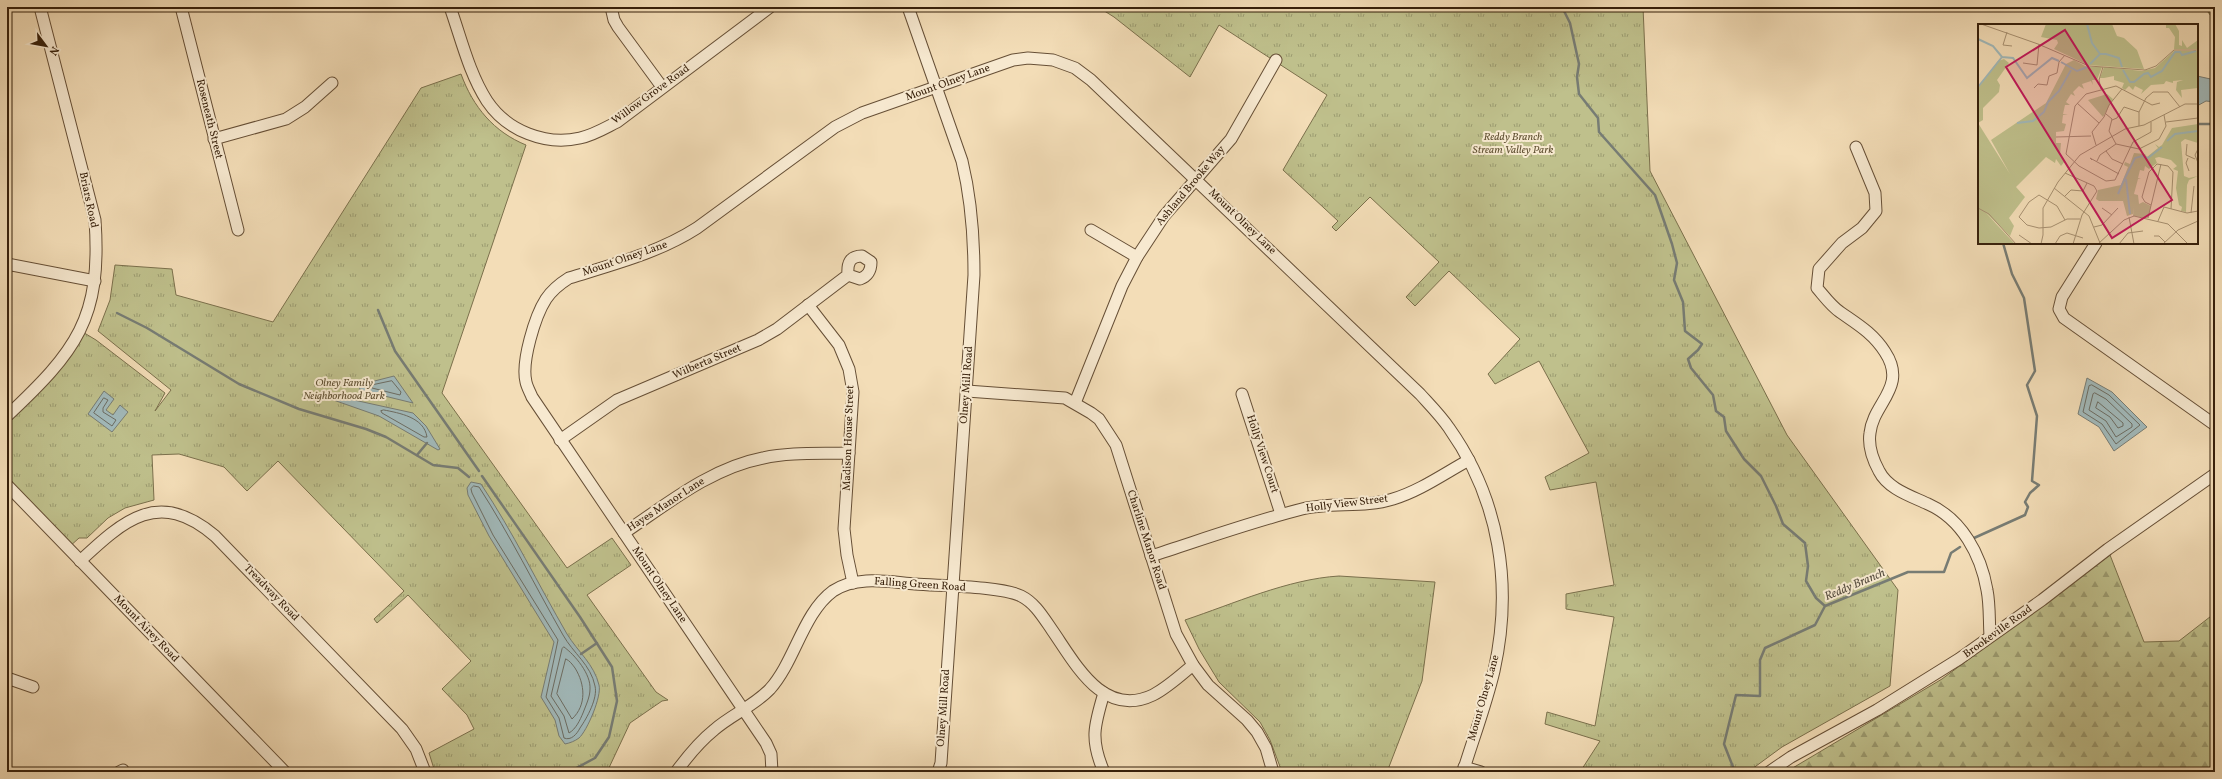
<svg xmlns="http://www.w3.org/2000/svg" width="2222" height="779" font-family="Vollkorn,serif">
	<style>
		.forest { fill: url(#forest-firs); stroke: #7b704c }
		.park { fill: url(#park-tufts); stroke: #7b704c }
		.water { fill: #a1b9ba; stroke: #777c74 }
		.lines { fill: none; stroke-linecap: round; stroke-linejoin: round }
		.shore { stroke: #6c6c62; stroke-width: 1 }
		.stream { stroke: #777c74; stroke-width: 2.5 }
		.minor-casing { stroke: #664f36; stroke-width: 13 }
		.minor { stroke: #f7e9d0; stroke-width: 11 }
		.labels { text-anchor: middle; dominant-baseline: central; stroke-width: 4; stroke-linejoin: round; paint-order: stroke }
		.street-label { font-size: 11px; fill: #37200b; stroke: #f7e9d0 }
		.park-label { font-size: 11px; font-style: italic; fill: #605032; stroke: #f7e9d0 }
		.water-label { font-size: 12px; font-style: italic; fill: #574e40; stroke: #f7e9d0 }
		.inset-river { fill: none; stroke: #a1b9ba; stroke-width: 2 }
		.inset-road { fill: none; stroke: #a89172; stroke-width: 1 }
		.view { fill: #c2185b; fill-opacity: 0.15; stroke: #c2185b; stroke-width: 2 }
		.inset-edge { fill: none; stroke: #37200b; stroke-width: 2 }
	</style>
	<defs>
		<pattern id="forest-firs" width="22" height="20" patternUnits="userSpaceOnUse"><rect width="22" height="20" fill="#bfc08c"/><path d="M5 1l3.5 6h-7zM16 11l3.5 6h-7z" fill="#9c9c71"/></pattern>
		<pattern id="park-tufts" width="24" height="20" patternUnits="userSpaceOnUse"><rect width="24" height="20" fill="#bfc08c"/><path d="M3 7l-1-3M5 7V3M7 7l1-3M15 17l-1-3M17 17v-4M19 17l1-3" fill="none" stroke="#9c9c71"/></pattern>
	</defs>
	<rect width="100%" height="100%" fill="#f3ddb7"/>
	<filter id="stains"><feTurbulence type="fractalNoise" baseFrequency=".005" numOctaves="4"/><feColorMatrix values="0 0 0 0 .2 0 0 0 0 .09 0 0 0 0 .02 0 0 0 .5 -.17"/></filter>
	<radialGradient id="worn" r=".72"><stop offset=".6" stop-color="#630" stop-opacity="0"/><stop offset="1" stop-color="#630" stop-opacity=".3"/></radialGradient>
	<g class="forest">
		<polygon points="2204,7 2215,7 2215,21"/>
		<polygon points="2110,555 2144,642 2179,641 2215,613 2215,772 1786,772 1942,679"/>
	</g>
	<g class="park">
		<polygon points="1098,7 1643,7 1650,171 1787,435 1898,590 1890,686 1782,747 1752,769 1753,772 1580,772 1600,741 1545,724 1547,712 1595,726 1614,617 1566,609 1566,594 1614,585 1596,482 1550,490 1545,477 1589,453 1539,361 1495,384 1488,374 1520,339 1449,271 1415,306 1406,297 1439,262 1370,197 1336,231 1332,227 1338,221 1283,170 1327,95 1219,25 1190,77 1114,17"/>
		<path d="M461,74c12,33 33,58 65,71l-84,248 125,175 45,-30 19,27 -44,30 69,97 12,8 -6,1 -32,22 -23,49h-172l-6,-19 45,-24 -7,-14 -25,-26 29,-28 -63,-66 -31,28 -3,-4 30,-28 -126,-130 -31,30 -23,-24 -45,-13 -27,1 2,45 -29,8 -17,10 -21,20h-8l-11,10 -61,-63v-69l74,-85 15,9 69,53 -10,18 16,-21 -73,-59 12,-31 5,-35 57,4 4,26 97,27 148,-234z"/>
		<path d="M1339,576l96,6 -13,99 -35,91h-105l-12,-32 -10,-18 -41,-40 -20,-33 -14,-29c48,-16 103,-41 154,-44z"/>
	</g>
	<g class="water">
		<polygon points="2197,76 2215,80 2215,102 2206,101 2197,106"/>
		<polygon points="394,376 413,403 360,390 359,385"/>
		<polygon points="2087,378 2112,392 2147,427 2114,451 2099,427 2078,414"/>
		<polygon points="104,391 114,399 106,410 113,415 120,405 128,412 112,432 88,414"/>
		<polygon points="322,393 413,413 426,426 440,449 438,450 379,416 322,396"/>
		<path d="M471,482l10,2c32,48 57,100 86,150 11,18 27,30 32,51 3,11 -12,46 -20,53 -4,3 -9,5 -14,6l-6,-8 -4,-16 -14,-23 13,-55 -65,-106 -21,-41 -1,-7z"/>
	</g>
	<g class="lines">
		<g class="shore">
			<polygon points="392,381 401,392 400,395 372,388 373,385"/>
			<polygon points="2092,385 2109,395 2140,425 2116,444 2102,424 2083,412 2089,386"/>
			<polygon points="2095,393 2106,399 2132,424 2132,427 2116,437 2106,421 2089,410 2093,394"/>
			<polygon points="104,398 108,400 103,408 103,412 116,420 112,426 94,413"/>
			<polygon points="2098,402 2123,423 2123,426 2118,428 2110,417 2096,408"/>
			<path d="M384,410c15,3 40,7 43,27h-3l-42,-24 -1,-2z"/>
			<path d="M474,486l5,1c31,48 56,99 84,148 10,18 28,30 32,51 3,12 -8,32 -15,42 -3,6 -9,13 -16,10l-5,-20 -13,-21 12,-57 -65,-105 -21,-42 -1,-4z"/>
			<path d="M564,647c11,8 27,27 26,42 0,8 -4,16 -7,24 -3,7 -7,16 -14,20l-5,-17 -13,-20 11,-47z"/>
			<path d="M566,659c4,2 6,5 9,9 10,16 12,37 -3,51l-15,-25z"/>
		</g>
		<g class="stream">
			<polyline points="1562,7 1570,23 1579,64 1577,77 1579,94 1598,118 1599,132 1655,195 1672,244 1677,263 1674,280 1683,302 1685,331 1702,344 1698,350 1688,359 1691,368 1713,395 1716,411 1724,417 1726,431 1744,459 1761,476 1776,506 1783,524 1805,543 1808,566 1806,581 1816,598 1825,606"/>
			<polyline points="2197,124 2215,124"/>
			<polyline points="378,310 395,351 479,471"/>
			<polyline points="117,313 147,328 239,384 299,409 366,429 386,437 433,465 458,468 469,477"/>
			<polyline points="417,455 427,443"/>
			<polyline points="482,476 580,617 612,667 617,701 609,737 595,758 569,772"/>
			<polyline points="1974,538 2025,515 2028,507 2025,502 2030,493 2039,485 2032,481 2037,416 2027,385 2035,371 2024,298 2012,274 2003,243"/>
			<polyline points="581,654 597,643"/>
			<polyline points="1735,772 1724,744 1736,695 1760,696 1760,660 1765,648 1815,625 1825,606 1908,572 1944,572 1951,553 1960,547"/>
		</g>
		<defs>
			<g id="minor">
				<polyline points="181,7 238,230"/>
				<path d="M450,7c11,31 19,66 37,94 20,30 59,45 93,37 14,-3 25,-10 37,-16l153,-115"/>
				<polyline points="611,7 614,20 618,27 662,87"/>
				<path d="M908,7l54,154c9,37 12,75 12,114l-33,488 -3,9"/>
				<polyline points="214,139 286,119 305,107 332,83"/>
				<path d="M1856,147l19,46 1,18 -14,17 -20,15 -23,26 -2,19c7,8 14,18 23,24 17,12 33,21 45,40 23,35 -12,51 -15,81 -2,13 3,27 9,38 9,18 32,25 49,33 34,15 53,51 59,86 3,15 2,31 3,46"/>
				<polyline points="1091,230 1137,257"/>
				<polyline points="2096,243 2062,297 2059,309 2064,318 2215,425"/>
				<polyline points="7,264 95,281"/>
				<polyline points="808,305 839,345 849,369 853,392 844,529 847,555 853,583"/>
				<polyline points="967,391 1065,398 1091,413 1099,419 1116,445 1176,634 1193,665 1208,685 1247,720 1257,732 1266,748 1273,772"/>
				<polyline points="1242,394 1281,514"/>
				<polyline points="1075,403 1122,286 1137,257 1164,216 1231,139 1276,60"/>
				<path d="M7,416c69,-65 95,-97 88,-196l-55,-213"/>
				<path d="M560,440l57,-40 141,-60 19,-11 71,-54c-1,-12 2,-19 14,-19l9,6c0,9 -3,14 -11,17l-12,-4"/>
				<polyline points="7,485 285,772"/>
				<path d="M624,533c43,-29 87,-65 139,-75 28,-6 57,-4 86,-5"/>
				<path d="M1151,556c50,-16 100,-34 151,-47 30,-7 62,-1 91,-10 27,-8 52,-26 76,-39"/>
				<path d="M80,561c44,-41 79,-73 135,-25l187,193 14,20 9,23"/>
				<polyline points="7,678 33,687"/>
				<path d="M1104,693c-10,33 -14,47 0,79"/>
				<polyline points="1464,767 1481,772"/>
				<polyline points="119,772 123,770"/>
				<path d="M676,772c11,-15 23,-30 38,-42 17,-15 40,-24 56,-41 25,-28 33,-76 63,-98 24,-16 56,-9 82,-7 25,2 86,2 106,12 14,7 22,21 31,34 23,33 51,89 101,65 14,-7 28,-20 40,-30"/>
				<path d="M772,772l-1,-18 -5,-11 -234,-346c-2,-5 -5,-10 -6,-15 -5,-20 9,-66 20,-83 6,-9 15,-16 23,-21 45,-14 89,-25 128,-50l138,-101 27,-14 151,-53 15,-2 25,2 22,8 16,12 329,314c10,11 21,22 29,34 51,72 64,158 45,243 -8,34 -21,68 -31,101"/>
				<polyline points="1769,772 1791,757 1877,710 1959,659 2042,600 2108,549 2215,474"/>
			</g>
		</defs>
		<use href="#minor" class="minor-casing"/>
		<use href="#minor" class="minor"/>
	</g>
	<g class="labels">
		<g class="street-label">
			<text transform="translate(948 83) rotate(-20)">Mount Olney Lane</text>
			<text transform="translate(651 95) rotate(-36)">Willow Grove Road</text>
			<text transform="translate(209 119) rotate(76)">Roseneath Street</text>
			<text transform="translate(1191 186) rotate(-50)">Ashland Brooke Way</text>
			<text transform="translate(88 200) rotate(78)">Briars Road</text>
			<text transform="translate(1242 222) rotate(44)">Mount Olney Lane</text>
			<text transform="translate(625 259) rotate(-19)">Mount Olney Lane</text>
			<text transform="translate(707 362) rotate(-23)">Wilberta Street</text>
			<text transform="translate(967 385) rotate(-86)">Olney Mill Road</text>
			<text transform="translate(849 438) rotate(-88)">Madison House Street</text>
			<text transform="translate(1262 454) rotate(72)">Holly View Court</text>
			<text transform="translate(1347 504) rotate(-7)">Holly View Street</text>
			<text transform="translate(666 505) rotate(-33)">Hayes Manor Lane</text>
			<text transform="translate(1146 540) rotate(72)">Charline Manor Road</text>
			<text transform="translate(659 585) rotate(56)">Mount Olney Lane</text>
			<text transform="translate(920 585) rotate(4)">Falling Green Road</text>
			<text transform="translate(271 593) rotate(46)">Treadway Road</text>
			<text transform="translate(146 629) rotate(46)">Mount Airey Road</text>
			<text transform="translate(1998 632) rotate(-36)">Brookeville Road</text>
			<text transform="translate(1484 698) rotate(-74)">Mount Olney Lane</text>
			<text transform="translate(944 708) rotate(-86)">Olney Mill Road</text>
		</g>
		<g class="park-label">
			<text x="1513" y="137">Reddy Branch<tspan x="1513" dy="13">Stream Valley Park</tspan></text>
			<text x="344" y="383">Olney Family<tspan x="344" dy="13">Neighborhood Park</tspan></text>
		</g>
		<g class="water-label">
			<text transform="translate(1855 585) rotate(-23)">Reddy Branch</text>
		</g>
	</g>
	<g transform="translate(1978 24)">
		<rect width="220" height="220" fill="#f3ddb7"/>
		<path d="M68,0h66l5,12 7,2 13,12 7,19 -56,-4 -34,-16 4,-6 -1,-3 -16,-3zM188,0h9l4,7v14l3,1v-6l5,8 11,-8v9h-24l1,-12 -6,-9h-3zM26,35l5,4 -12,17 3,5 -1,7 -16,16v12l-5,3v-35l20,-27z" fill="#bfc08c"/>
		<path d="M196,27h24v37l-17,2 1,8 -6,-8 1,-8 6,-2 -10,1v2l-7,-2 -2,3 -13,1 -10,9 2,-4 -8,-4 -2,4 -4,-4 -4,4 -3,-2 2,-5 -10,-3v-4l-10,2 1,4 -1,-4h-4l4,-11 38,4 13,-3zM96,36l13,7h15l-5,13h-5l1,5 -2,-4 -9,3 2,5 -5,-3 -6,6 2,4 -4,-2 -5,8 4,3h-5l-2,9 5,1h-5l-1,8 4,1 -2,7 -8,1v11h5l-1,12 5,6 -4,5 -5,-7 -1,4 -9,-6 -30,30 9,10 -16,21 5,8 -4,10 -25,-24 30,32h-37v-121l32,51 -2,3 2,-3 -19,-34 55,-37 20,-39zM129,70l6,5 -10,18 -15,-17zM220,100v19l-13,-4 -4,3 3,34 5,2 9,-2 -9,4 -2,5 -1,27 -5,-1 1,-4 -3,-2 -3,-17 2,-17 -5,-2 4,-3 -6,-6 -12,-3 -4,1 2,5 -8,6 -4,-3 -1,5 -4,-1 -2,8 3,1h-3l-4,15 4,1 1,9 4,-2 8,4 -3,12 -15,-2 1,-9 -1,7 -6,2 -4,-15h-24l-3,-2 2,-9 23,-5 7,-18 -4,-2 1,-3 5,2 4,-11 11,1 2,3 11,-9 -3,-4 4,3 3,-2 10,-17z" fill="#bfc08c"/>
		<path class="inset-river" d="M109,0l5,19 8,11M0,15l15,7 9,11 11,1 14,20 25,-20 7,3M83,38l16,9 11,-4M112,40l10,-10h6l13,4 3,9M145,46l7,12h4l10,-8 4,-1 3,4 11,-6 13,-19h5l2,3 14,-4M0,63l24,-30M39,99l16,-2 11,-9 4,-10 11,-11 12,-21M189,117l8,-7 23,-3M147,154l10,-20 7,-2 6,2 14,-11M148,155l4,35M140,170l7,-16"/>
		<path class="inset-road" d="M3,0l57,20 51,22 56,4 11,-4 18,-16h24M29,8l-4,13 9,1M45,39l14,2 2,-21M56,64l4,-4 9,1 2,-9 8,-3 2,-11 6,-7M123,65l-2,-9 4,-13M99,79l22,20M128,90l6,5 -3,12 7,13 23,5 20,-10 7,-13 -2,-11M134,96l5,-2 7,-11 15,5M173,98v10l-18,10 -18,38 -9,1 -27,-15 -13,-12 9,-48 11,-12 30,-8 36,19 8,-2M188,98l32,-4M161,102v-14l7,-14 7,-6h15l12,15M78,113l35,-1M209,120l-1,11 9,4M118,121l-4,-13 12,-15 5,-12 13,-16M220,125l-3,6 3,8M128,127l6,8 11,5M210,134l-2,5 3,8M114,136l-2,-2 29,16M119,137l3,-6 16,-11M87,149l29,13 3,5 -15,24 -9,29M76,164l35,28 11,27M87,172l6,-6 12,1 4,-8M173,181l-6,-3 -3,-5 7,-25 8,-8 11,2 5,6 -2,37M0,184l11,6 27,30M124,184l10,7M213,189l3,-27M151,193l5,27M170,194l13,-54M87,196l-8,-14 -18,-11 -10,7 -10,15 8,8 12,3 12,-1 16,-8h13M180,197l6,-14 23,6 11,-2M116,203l8,-2 16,-17M41,211l13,9M176,212h5l6,6M63,220l2,-9v-27l15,-26 22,-27 45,-26 19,-4 41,-21h13M77,220l5,-8 7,-3 16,5M120,220l26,-24 10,-4 34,8 20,20M141,220l9,-11 15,-2M185,220l15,-14 20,-9"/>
		<path class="view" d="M87,6l107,170 -60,38 -106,-171z"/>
		<rect width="220" height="220" class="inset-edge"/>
	</g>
	<rect width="2222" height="779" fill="none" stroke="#f3ddb7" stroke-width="24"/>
	<rect x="8" y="8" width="2206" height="763" fill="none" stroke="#37200b" stroke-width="2"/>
	<rect x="12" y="12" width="2198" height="755" fill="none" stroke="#37200b"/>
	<g transform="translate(46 46) rotate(122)" stroke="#f7e9d0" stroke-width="3" paint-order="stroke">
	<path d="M0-3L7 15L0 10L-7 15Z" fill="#37200b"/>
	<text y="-6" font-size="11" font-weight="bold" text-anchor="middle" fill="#37200b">N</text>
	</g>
	<rect width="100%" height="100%" filter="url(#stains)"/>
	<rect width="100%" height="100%" fill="url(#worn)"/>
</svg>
